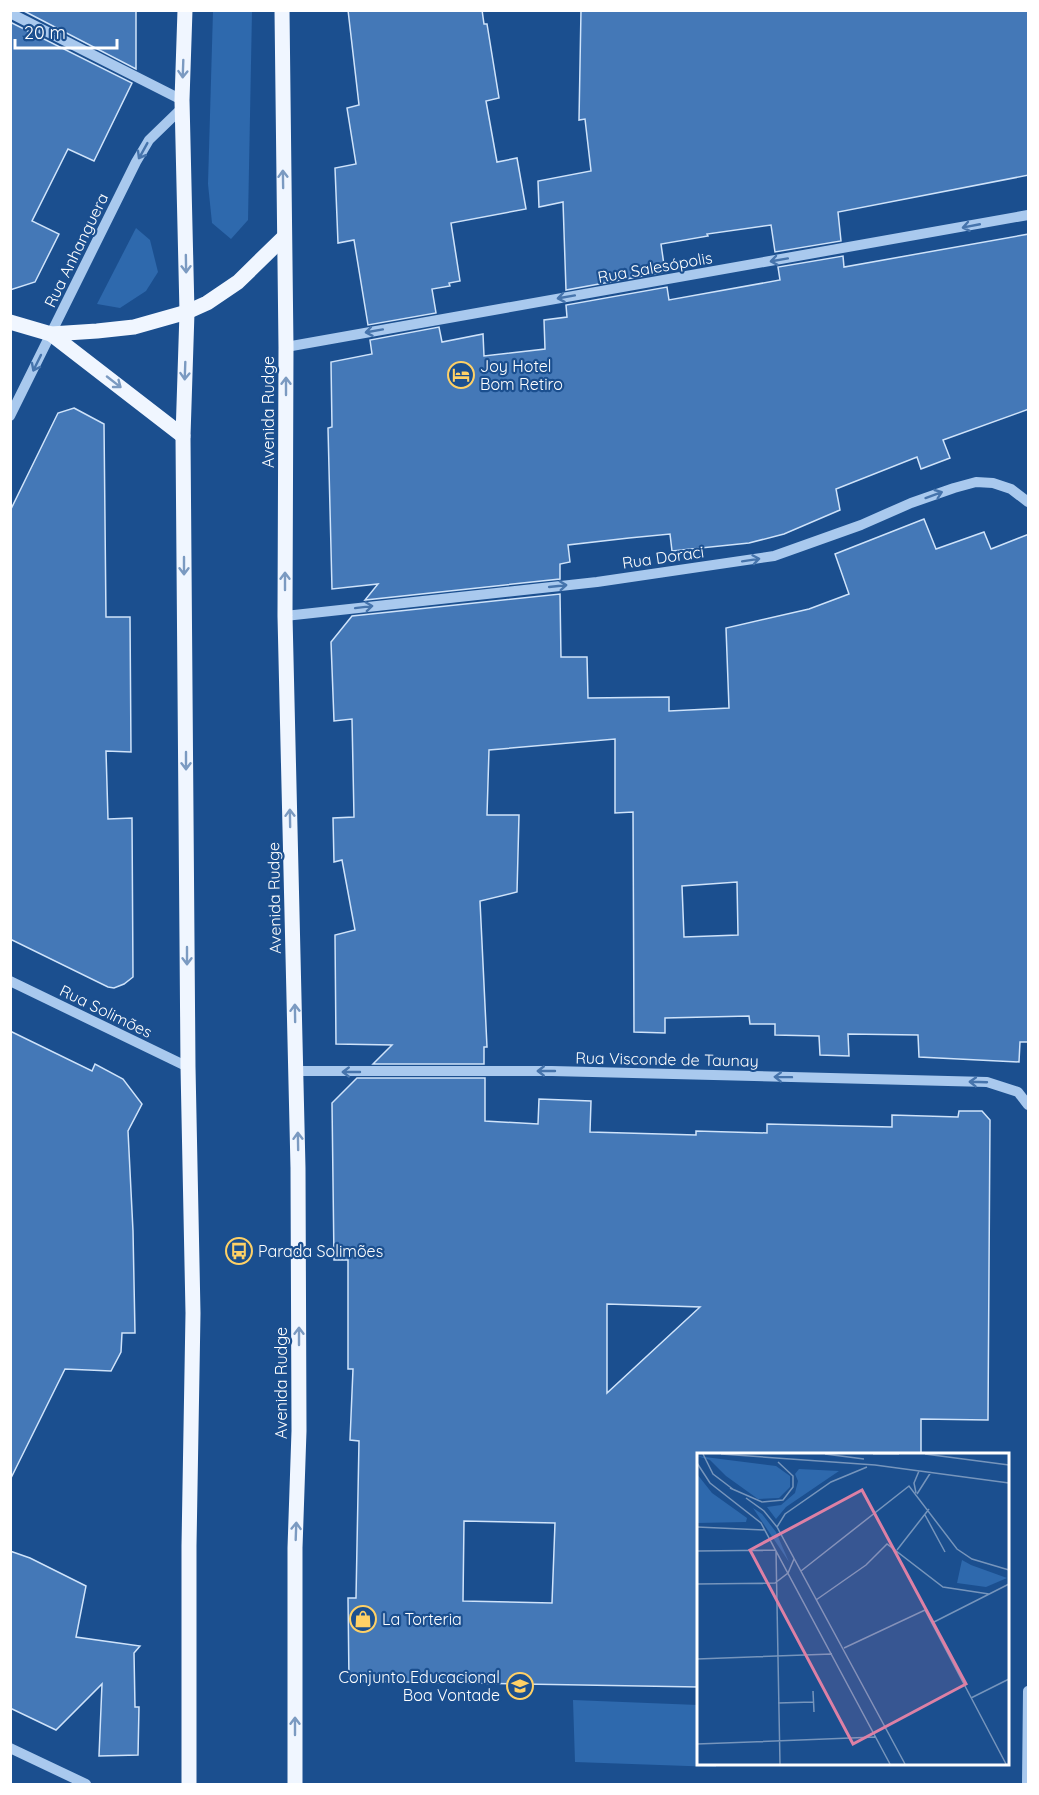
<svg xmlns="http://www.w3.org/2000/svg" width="1039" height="1795" font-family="Quicksand,sans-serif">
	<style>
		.green { fill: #2e69ad }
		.building { fill: #4478b7; stroke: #cfe3fa; stroke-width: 1.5; fill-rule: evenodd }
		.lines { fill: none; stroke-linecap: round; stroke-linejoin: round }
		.minor { stroke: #a9c9ee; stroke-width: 10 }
		.major { stroke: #f0f6ff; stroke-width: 15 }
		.oneway { stroke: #7b9ac1 }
		.oneway2 { stroke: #4674ac }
		.labels { text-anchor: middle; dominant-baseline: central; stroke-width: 4.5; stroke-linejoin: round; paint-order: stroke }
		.street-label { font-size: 16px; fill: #fff; stroke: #1b4f8f }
		.poi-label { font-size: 16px; fill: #fff; stroke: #1b4f8f; text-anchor: start }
		.inset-road { fill: none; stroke: #7695bc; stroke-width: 1.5 }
		.view { fill: #dd80a5; fill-opacity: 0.15; stroke: #dd80a5; stroke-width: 3 }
		.inset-edge { fill: none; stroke: #fff; stroke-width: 3 }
	</style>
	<rect width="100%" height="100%" fill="#1b4f8f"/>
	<g class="green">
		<polygon points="213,11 252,11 248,220 231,239 212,223 208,184"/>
		<polygon points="136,228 150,240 158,272 146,291 120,308 97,304"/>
		<polygon points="573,1700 698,1705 698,1764 716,1764 716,1767 575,1762"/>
	</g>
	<g class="building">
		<polygon points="22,10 136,10 136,69"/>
		<polygon points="348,10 482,10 484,24 487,24 499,98 486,101 497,162 517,158 526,209 451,223 460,281 449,283 450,286 432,289 436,313 368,325 354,240 338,243 335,168 356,164 347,108 359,105"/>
		<polygon points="581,10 1029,10 1029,175 838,212 841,241 775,252 771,225 707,234 708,236 661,244 665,272 566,290 563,202 539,207 538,181 591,171 585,119 579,120"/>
		<polygon points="10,22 132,83 94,161 68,149 32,221 59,234 35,282 10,290"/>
		<polygon points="1029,234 1029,409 943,440 950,458 921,469 917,457 836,489 840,510 784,534 749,543 672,551 670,534 629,538 568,545 570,562 560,564 560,579 365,600 378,584 332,589 328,428 332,427 331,362 372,354 370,340 439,327 442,342 483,334 484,356 545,349 544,320 567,317 566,305 667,287 669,300 780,280 778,267 843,256 844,267"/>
		<polygon points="74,408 104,424 106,617 130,617 131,752 106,751 108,819 132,818 133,977 124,984 114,988 108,987 10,939 10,511 58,413"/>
		<path d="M924,519l12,30 48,-17 7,17 38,-15v508h-9l-1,20 -100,-5 -1,-22 -70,-1 1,22 -29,-1 -1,-19 -44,-1v-11h-25l-1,-8 -84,2v15l-31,-1 -1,-220 -18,1v-74l-126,11 -2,65h32l-2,77 -37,9 7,146h-3v17h-111l19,-19 -56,-1 -1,-109 20,-5 -13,-70 -8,2 -1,-44 21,-1 -2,-98 -18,2 -3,-79 21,-26 208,-22 1,63h26l1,41 81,-1v14l60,-3 -3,-80 83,-19 40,-15 -14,-40zM737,882l1,53 -54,2 -2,-51z"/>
		<polygon points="10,1031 92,1071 95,1064 123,1079 142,1104 128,1131 133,1231 135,1333 122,1333 121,1352 111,1371 65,1369 10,1480"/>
		<path d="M357,1078h128v43l53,3 1,-25 52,2 -1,31 106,3v-4l71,2v-9l125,3v-12l66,2 1,-6h23l8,9 -2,300 -67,-1v36h-222v232l-350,-6 -1,-83h8l3,-157 -9,-1 3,-71h-5v-109h-14l-2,-157zM607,1304l93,3 -93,86zM464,1521l91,2 -3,80 -89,-2z"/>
		<polygon points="10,1551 30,1558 86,1586 76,1637 140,1646 134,1653 135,1707 139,1707 138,1755 99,1756 102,1684 56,1730 10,1708"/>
	</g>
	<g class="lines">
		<g class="minor">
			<polyline points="10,13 182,100"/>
			<polyline points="286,347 1028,215"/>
			<polyline points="10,416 136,162 149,140 182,108"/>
			<polyline points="285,616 597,582 774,556 861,525 911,503 954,488 976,482 993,483 1011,489 1028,502"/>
			<polyline points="10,981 188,1067"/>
			<polyline points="296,1071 552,1071 987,1082 1018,1092 1028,1105"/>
			<polyline points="10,1748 86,1784"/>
			<polyline points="1027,1784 1028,1691"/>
		</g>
		<g class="major">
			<polyline points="185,10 182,100 187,312 183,436 188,1067 193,1313 189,1546 189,1784"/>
			<polyline points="282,10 286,347 285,616 298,1168 299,1431 295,1548 295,1784"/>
			<polyline points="10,322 51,334 97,331 134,327 187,312 207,303 238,282 284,237"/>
			<polyline points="51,334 183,436"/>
		</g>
	</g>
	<defs><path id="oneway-shaft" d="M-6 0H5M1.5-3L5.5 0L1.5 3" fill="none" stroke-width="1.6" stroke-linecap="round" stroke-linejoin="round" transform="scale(1.5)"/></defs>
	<g class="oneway">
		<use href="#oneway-shaft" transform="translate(183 69) rotate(92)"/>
		<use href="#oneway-shaft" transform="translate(283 179) rotate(-91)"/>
		<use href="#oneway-shaft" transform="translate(186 264) rotate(89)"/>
		<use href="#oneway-shaft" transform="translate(185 371) rotate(92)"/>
		<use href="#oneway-shaft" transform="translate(114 382) rotate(38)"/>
		<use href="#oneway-shaft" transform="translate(286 386) rotate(-90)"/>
		<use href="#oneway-shaft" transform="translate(184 566) rotate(90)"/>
		<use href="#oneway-shaft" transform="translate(285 581) rotate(-90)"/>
		<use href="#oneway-shaft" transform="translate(186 761) rotate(90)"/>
		<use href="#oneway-shaft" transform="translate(290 818) rotate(-91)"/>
		<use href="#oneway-shaft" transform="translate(187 956) rotate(90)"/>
		<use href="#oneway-shaft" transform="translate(295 1013) rotate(-91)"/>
		<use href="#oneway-shaft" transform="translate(298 1141) rotate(-91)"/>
		<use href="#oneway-shaft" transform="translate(299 1336) rotate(-90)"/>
		<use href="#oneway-shaft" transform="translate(296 1531) rotate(-88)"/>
		<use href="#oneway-shaft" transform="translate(295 1726) rotate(-90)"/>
	</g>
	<g class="oneway2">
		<use href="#oneway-shaft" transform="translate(143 151) rotate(119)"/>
		<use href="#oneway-shaft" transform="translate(971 226) rotate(169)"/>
		<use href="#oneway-shaft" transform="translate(779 260) rotate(170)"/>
		<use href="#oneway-shaft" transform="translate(566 297) rotate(170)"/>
		<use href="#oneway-shaft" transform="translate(374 331) rotate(170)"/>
		<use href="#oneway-shaft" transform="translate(37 363) rotate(116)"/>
		<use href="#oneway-shaft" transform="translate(934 495) rotate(-20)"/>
		<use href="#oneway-shaft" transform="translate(751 560) rotate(-9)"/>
		<use href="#oneway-shaft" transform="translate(558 586) rotate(-6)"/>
		<use href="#oneway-shaft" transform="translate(364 607) rotate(-7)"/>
		<use href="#oneway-shaft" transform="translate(546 1071) rotate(-180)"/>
		<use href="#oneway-shaft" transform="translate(351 1072) rotate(180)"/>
		<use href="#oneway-shaft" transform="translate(783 1077) rotate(-179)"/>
		<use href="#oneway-shaft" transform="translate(978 1082) rotate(-178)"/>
	</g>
	<defs>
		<symbol id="hotel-ring" viewBox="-11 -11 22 22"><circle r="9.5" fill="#1b4f8f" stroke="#ffd166" stroke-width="1.5"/><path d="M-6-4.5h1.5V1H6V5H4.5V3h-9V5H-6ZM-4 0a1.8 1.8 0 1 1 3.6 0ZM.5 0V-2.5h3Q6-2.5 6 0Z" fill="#ffd166"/></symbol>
		<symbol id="bus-ring" viewBox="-11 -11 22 22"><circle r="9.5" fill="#1b4f8f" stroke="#ffd166" stroke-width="1.5"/><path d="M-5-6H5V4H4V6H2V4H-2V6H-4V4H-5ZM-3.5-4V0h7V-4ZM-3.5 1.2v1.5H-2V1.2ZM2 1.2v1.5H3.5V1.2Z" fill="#ffd166"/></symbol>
		<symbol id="shop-ring" viewBox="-11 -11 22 22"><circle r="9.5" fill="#1b4f8f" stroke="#ffd166" stroke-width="1.5"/><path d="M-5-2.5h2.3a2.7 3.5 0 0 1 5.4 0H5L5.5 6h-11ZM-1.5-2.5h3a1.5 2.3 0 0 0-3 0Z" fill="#ffd166"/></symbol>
		<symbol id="school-ring" viewBox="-11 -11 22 22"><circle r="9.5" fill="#1b4f8f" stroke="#ffd166" stroke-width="1.5"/><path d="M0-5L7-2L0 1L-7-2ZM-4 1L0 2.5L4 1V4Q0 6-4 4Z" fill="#ffd166"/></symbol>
	</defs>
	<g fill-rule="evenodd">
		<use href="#hotel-ring" x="446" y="360" width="30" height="30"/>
		<use href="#bus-ring" x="224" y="1236" width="30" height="30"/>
		<use href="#shop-ring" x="348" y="1604" width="30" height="30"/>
		<use href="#school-ring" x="505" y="1671" width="30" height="30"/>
	</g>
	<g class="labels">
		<g class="street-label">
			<text transform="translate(76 250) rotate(-64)">Rua Anhanguera</text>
			<text transform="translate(655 267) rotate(-10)">Rua Salesópolis</text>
			<text transform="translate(268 412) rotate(-90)">Avenida Rudge</text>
			<text transform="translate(663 557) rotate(-8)">Rua Doraci</text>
			<text transform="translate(274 898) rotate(-91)">Avenida Rudge</text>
			<text transform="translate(106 1011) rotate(26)">Rua Solimões</text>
			<text transform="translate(667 1059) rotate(1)">Rua Visconde de Taunay</text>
			<text transform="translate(281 1383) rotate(-90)">Avenida Rudge</text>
		</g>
		<g class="poi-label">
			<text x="480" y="366">Joy Hotel<tspan x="480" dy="18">Bom Retiro</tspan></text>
			<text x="258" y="1251">Parada Solimões</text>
			<text x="382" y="1619">La Torteria</text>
			<text x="500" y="1677" text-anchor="end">Conjunto Educacional<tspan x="500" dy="18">Boa Vontade</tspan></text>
		</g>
	</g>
	<g transform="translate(697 1453)">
		<rect width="312" height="312" fill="#1b4f8f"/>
		<path d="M0,3l79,10 14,10v11l-11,11 -21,1 -32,-23 -16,-16zM102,16l40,2 -53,36 -10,12 -9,-12 14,-2 14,-12 3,-12 -3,-7zM0,21l15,19 35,25 -1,4 -49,1zM56,55l9,6 14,18 13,30zM265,107l9,5 36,13 -21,9 -29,-4z" fill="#2e69ad"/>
		<path class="inset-road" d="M6,1l10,20 21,16M24,1l154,11 134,18M128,1l39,5M176,1h26M228,1l84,11M0,10l13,20 51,40 129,241M33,35l32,14 21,-2 10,-13v-11l-15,-14M219,40l-2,-10 5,-12M220,41l14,-22M49,45l18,13 13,16 128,237M228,62l20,37M0,74l68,3M80,74l8,-13 46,-32 36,-15M200,97l32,-41M0,98l78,-1M79,98l4,213M104,118l108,-85 48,63 15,10 37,11M0,131l78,-1 13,-10 6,-14M119,147l50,-35 21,-21 56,43 46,7M235,170l77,-39M147,195l81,-38 81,154M0,206l135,-5M116,238l1,21M274,245l38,-19M81,250l35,-1M0,291l179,-7"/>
		<path class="view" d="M165,37l104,194 -113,60 -103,-194z"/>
		<rect width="312" height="312" class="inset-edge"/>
	</g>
	<rect width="1039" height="1795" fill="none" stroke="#ffffff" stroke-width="24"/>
	<path d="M15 39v9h102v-9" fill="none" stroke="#ffffff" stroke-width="3"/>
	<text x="24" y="39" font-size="18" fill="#ffffff" stroke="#1b4f8f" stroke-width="4.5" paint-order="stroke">20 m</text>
</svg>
